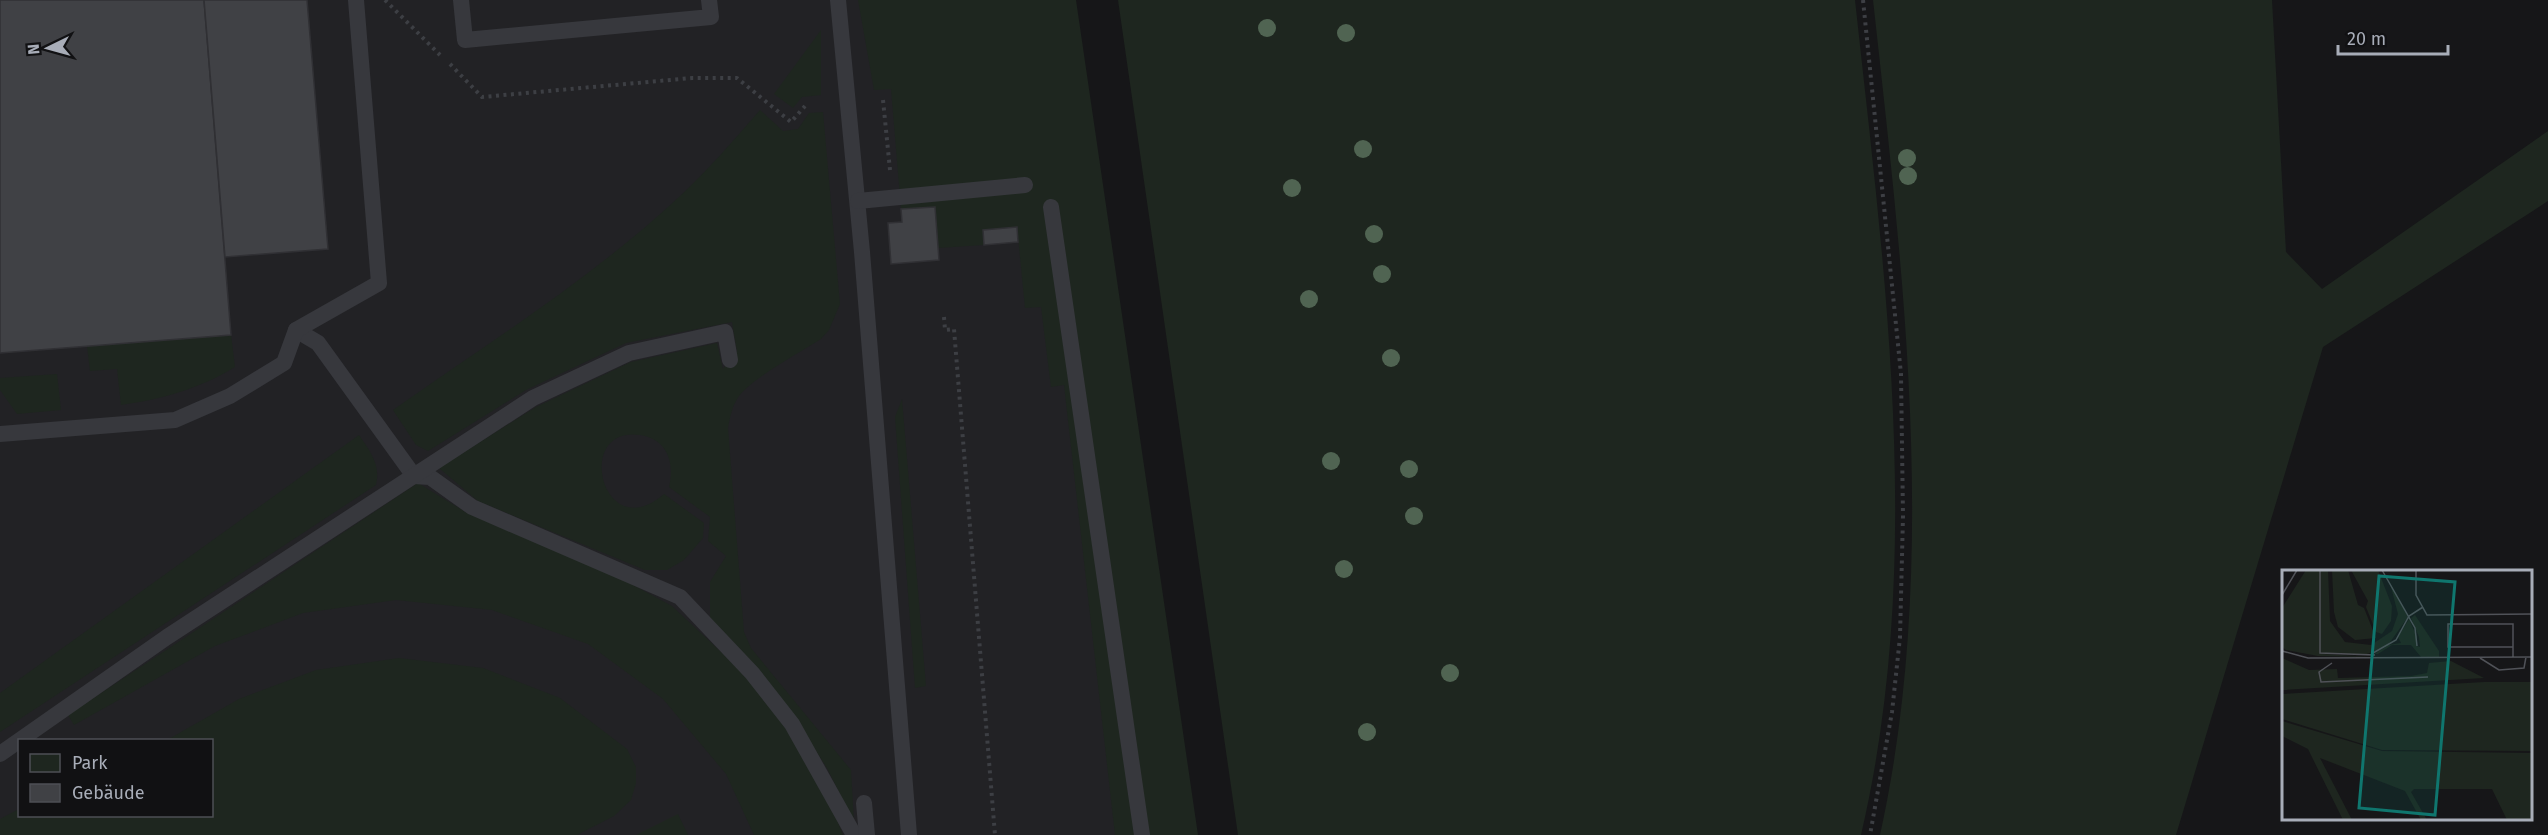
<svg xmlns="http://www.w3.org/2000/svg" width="2548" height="835" font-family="'Fira Sans',sans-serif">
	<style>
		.built { fill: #222225; fill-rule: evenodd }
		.green { fill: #1e261f }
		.building { fill: #404145; stroke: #303034; stroke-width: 1.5 }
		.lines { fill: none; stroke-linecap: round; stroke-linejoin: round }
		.path { stroke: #3d3f44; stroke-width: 4; stroke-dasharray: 3 4.5; stroke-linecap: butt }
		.service { stroke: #37383d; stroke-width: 16 }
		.tree { fill: #506452 }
		.inset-road { fill: none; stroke: #505258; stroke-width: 1.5 }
		.view { fill: #0f766e; fill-opacity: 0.15; stroke: #0f766e; stroke-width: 3 }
		.inset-edge { fill: none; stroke: #a8adb8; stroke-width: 3 }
	</style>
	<rect width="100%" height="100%" fill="#161618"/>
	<path class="built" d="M0,0h1029l122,835h-1151zM20,740h192v76h-192z"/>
	<g class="green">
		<polygon points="858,0 1076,0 1198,835 1115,835 1064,385 1051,387 1041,307 1025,308 1017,227 983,230 984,245 938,248 935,207 901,209 891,89 874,90"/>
		<path d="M1118,0h737c30,276 70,561 6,835h-623z"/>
		<path d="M1873,0h399l14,252 36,37 226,-158v70l-225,146 -147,488h-296c60,-272 23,-562 -7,-835z"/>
		<polygon points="821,30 821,95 802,97 793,108 774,94"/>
		<path d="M760,110l23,21 15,-2 11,-16 14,-1 17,192 -11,26 -8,9c-22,14 -67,38 -82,57 -7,10 -9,21 -11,32l16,204 7,16 100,122 3,52 -27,-54 -34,-52 -83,-98v-36l16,-26 -18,-15 2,-24 -41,-30c6,-25 -2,-48 -29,-52 -67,-10 -38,113 24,59l40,29 -1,15 -19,22 -17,10h-22l-167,-69 -39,-33 97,-61 95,-45 86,-19 6,26 14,-18 -5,-29 -106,21 -100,47 -98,61 -12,-6 -23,-35c97,-68 199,-132 286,-213 29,-27 55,-57 81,-87z"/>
		<path d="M231,335l4,32c-36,22 -73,32 -114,38l-4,-36 -27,2 -3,-25z"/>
		<polygon points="57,374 61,410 17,414 0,390 0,378"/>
		<polygon points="902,399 926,686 915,688 895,417"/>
		<path d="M359,435c11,16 22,30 17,50l-376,247v-39z"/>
		<polygon points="418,483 467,513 620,578 672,606 750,679 790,732 833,810 843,835 754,835 726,774 663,699 588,644 492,610 396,600 303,613 215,646 74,725 68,715"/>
		<polygon points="399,658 483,668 560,698 627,749 636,767 636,783 631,800 614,816 577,835 0,835 0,819 19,809 20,816 212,816 212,740 167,740 239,699 316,670"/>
		<polygon points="678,814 688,835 636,835"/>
	</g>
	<g class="building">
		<polygon points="0,0 204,0 231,335 0,353"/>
		<polygon points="204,0 307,0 328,249 225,257"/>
		<polygon points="935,207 939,260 891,264 888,223 902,222 901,209"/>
		<polygon points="1017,227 1018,242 984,245 983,230"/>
	</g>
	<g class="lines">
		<g class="path">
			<polyline points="385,0 440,55"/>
			<polyline points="1863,0 1901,374 1903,516 1900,637 1892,712 1870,835"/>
			<polyline points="450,64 482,97 692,78 737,78 791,122 805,106"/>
			<polyline points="883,100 890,170"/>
			<polyline points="944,317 945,330 954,329 995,835"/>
		</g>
		<g class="service">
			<polyline points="461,0 465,40 711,17 709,0"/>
			<polyline points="838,0 862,252 909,835"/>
			<polyline points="858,201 1025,185"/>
			<polyline points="1051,207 1142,835"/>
			<polyline points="296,330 318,343 414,476 430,477 472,507 680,597 752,673 792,724 854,835"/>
			<polyline points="0,434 175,420 230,396 284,363 296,330 379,283 356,0"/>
			<polyline points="0,754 167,637 533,398 629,353 725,332 730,360"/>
			<polyline points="864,803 867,835"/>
		</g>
	</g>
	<g class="tree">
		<circle cx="1267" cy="28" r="9"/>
		<circle cx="1346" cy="33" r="9"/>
		<circle cx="1363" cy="149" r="9"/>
		<circle cx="1907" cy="158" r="9"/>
		<circle cx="1908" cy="176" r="9"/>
		<circle cx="1292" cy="188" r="9"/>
		<circle cx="1374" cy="234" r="9"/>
		<circle cx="1382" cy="274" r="9"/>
		<circle cx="1309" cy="299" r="9"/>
		<circle cx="1391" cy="358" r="9"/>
		<circle cx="1331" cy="461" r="9"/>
		<circle cx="1409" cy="469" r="9"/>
		<circle cx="1414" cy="516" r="9"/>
		<circle cx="1344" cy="569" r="9"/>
		<circle cx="1450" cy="673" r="9"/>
		<circle cx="1367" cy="732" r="9"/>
	</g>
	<g transform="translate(2282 570)">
		<rect width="250" height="250" fill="#161618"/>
		<path d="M24,0h22l2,51 15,21 26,3 21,-14 6,-17 -8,-31 18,34 -20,28 13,-2 -3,-6 11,-18 8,18v9l3,1 -1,-10 -8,-19 4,-3 24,36v6h-18l-10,-12h-19l-14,9h-4l13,-8 -20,8h-44l49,3 -54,-1 -32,-6 -4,-3v-39zM50,0h16l10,35 6,3 12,30 -21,2 -17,-13 -4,-15zM69,0h27l14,36 -1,15 -9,13 -6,-2 -10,-25 2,-6zM0,88l27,12 28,-1 1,9 73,-2 16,-3 2,-10 22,-2 33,17 -202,12zM202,112h48v69l-150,-1 -100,-31v-25zM0,151l100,30 150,2v67h-25l-15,-31h-78l-3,3 16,28h-6l-16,-29 -85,-33 32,62h-9l-35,-71 -26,-13z" fill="#1e261f"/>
		<path class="inset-road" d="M38,0v83l55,2M100,0l33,58 2,18M134,0v25l11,20 106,-1M0,25l15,-25M231,77h-65v-23h65v33M0,81l26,7 225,-1M91,83l23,-13 13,-24 14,-9M198,88l19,12 25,-2 2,-11M50,93l-13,9 2,10 107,-5"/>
		<path class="view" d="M97,6l76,6 -20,233 -76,-7z"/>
		<rect width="250" height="250" class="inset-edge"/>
	</g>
	<rect x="18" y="739" width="195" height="78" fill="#111113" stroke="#4d4f55" stroke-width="1.5"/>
	<rect x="30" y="754" width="30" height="18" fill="#1e261f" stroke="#4d4f55" stroke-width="1.5"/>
	<text x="72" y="769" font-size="18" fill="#a8adb8">Park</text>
	<rect x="30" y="784" width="30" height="18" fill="#404145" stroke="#4d4f55" stroke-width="1.5"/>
	<text x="72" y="799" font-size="18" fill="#a8adb8">Gebäude</text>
	<g transform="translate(48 48) rotate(265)" stroke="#111113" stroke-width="4.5" paint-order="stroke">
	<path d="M0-4.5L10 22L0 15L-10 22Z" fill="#a8adb8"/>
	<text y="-9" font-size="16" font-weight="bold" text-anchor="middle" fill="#a8adb8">N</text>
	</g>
	<path d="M2338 45v9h110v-9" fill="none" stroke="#a8adb8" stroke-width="3"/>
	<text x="2347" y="45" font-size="18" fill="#a8adb8" stroke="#111113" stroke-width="4.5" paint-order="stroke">20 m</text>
</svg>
